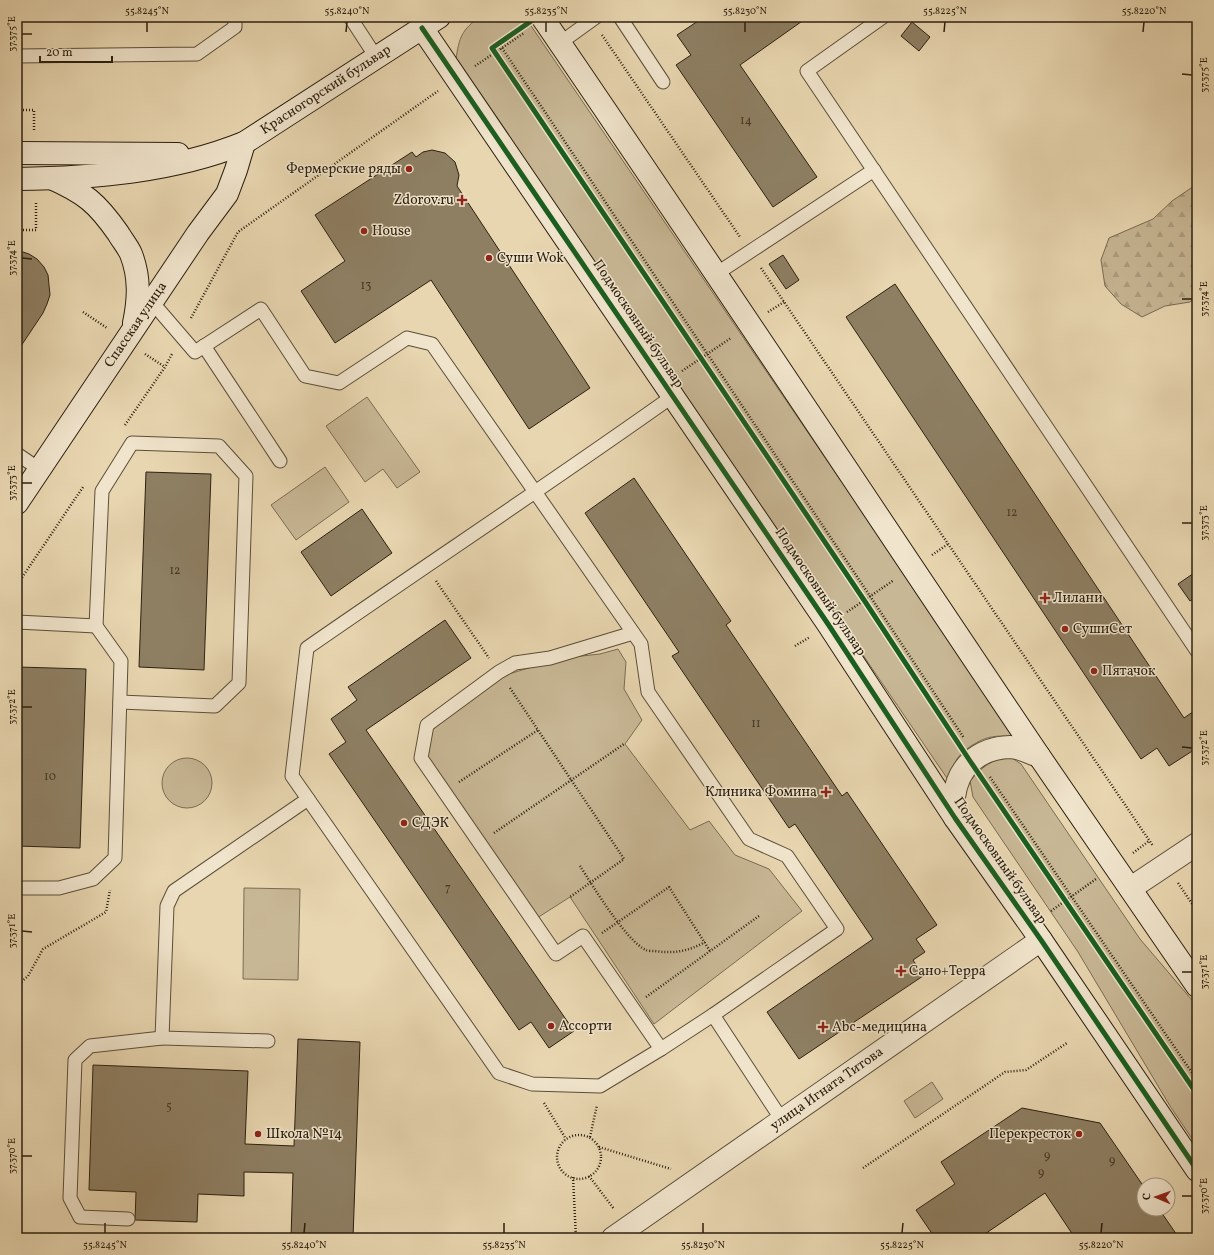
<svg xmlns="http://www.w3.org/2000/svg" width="1214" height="1255" font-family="Vollkorn,serif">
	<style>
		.green { fill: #c8b795; stroke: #7a6c52 }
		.forest { fill: url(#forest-firs); stroke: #7a6c52 }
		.building { fill: #8e7f63; stroke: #2c200f }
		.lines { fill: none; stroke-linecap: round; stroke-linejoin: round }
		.lane-casing { stroke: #5b4e37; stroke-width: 15 }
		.street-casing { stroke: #5b4e37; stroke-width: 24 }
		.secondary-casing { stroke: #2c200f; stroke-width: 24 }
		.path { stroke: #2c200f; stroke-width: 2.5; stroke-dasharray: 1 2; stroke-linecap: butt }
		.lane { stroke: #f0e4cc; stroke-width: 13 }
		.street { stroke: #f0e4cc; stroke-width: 22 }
		.secondary { stroke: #f0e4cc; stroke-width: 22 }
		.cycleway-casing { stroke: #f0e4cc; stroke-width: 8 }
		.cycleway { stroke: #1b5e20; stroke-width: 5 }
		.ticks { fill: none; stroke: #2c200f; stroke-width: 1.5 }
		.poi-dot { fill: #8f2418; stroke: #f0e4cc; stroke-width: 1.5 }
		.labels { text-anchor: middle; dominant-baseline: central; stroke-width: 3; stroke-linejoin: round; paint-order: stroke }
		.number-label { font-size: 12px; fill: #443824 }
		.street-label { font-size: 14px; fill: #2c200f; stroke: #f0e4cc }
		.poi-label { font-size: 14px; fill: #2c200f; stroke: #f0e4cc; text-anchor: start }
		.neatline { fill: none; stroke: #2c200f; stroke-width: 1.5 }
		.ticks-label { font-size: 10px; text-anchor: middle; fill: #2c200f }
	</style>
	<defs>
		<pattern id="forest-firs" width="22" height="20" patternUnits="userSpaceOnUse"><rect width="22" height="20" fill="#c8b795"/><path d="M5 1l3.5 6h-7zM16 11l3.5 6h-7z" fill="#ac9d7f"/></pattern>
	</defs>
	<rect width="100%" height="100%" fill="#e8d6b0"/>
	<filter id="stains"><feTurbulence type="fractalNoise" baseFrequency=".005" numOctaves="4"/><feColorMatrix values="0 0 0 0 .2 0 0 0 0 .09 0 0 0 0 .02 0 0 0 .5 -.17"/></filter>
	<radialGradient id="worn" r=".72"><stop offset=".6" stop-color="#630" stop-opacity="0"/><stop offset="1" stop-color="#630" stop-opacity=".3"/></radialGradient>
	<g class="green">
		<path d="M480,17h45l491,721c-18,-4 -30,-2 -45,8 -6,4 -10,7 -14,13 -4,8 -5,16 -6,25l-495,-725c3,-21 6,-30 24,-42z"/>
		<polygon points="367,397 420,472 397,488 383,469 365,482 326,426"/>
		<polygon points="325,467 349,502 296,540 271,505"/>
		<polygon points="618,649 626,662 624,689 642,720 625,744 690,830 709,821 735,855 769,869 802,911 654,1024 570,897 537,918 428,758 432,727 502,676 532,667 573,657 600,654"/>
		<path d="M1009,756l12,8 119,175 57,67v140l-27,-40 -92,-154 -105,-155 -3,-16c12,-14 21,-21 39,-25z"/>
		<circle cx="187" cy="783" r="25"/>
		<polygon points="244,888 300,889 298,980 243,979"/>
		<polygon points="932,1082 943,1099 915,1118 904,1101"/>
	</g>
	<polygon class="forest" points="1197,184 1197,297 1190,302 1165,306 1142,317 1121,304 1105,286 1101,260 1109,238 1153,219 1172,201"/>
	<g class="building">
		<polygon points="37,17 141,17 37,18"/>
		<polygon points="704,17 808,17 740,65 817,177 773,207 676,65 691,55 677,35"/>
		<polygon points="912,22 930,37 919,51 901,36"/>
		<polygon points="432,150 445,153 455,162 459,175 457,186 590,388 529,429 431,280 335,343 301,291 345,261 315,215 412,152 416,157 423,152"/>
		<polygon points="17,250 29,254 37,259 44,267 48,275 50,295 47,304 43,313 17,352"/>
		<polygon points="783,255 799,280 786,289 769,264"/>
		<polygon points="895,284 1184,718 1197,709 1197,748 1169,766 1157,748 1141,759 846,317"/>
		<polygon points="146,472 211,474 204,670 139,667"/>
		<polygon points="634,478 731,621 726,625 842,796 847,792 937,925 916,939 925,952 913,960 923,976 799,1059 767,1012 873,939 795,824 789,828 672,656 679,652 585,513"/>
		<polygon points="362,509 392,553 331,596 301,552"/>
		<polygon points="1197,571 1197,596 1190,601 1178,584"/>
		<polygon points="445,620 471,658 366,730 574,1031 549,1048 531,1022 519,1030 329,754 346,742 331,719 357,700 348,687"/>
		<polygon points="18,667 86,669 80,848 17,846"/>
		<polygon points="298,1039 360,1042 353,1238 291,1238 293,1173 244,1172 244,1196 198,1194 197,1222 135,1220 136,1192 89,1190 93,1065 248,1071 245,1144 294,1146"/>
		<polygon points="1022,1108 1100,1123 1144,1187 1144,1209 1159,1209 1179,1238 1075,1238 1045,1193 979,1238 935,1238 916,1210 955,1184 941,1162"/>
	</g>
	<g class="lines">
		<defs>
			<g id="lane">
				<polyline points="350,17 376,57"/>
				<polyline points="620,17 663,82"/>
				<polyline points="883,17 807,71 1197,651"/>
				<polyline points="560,43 596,17"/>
				<polyline points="17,56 197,54 235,27 235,17"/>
				<polyline points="716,274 874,170"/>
				<path d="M152,302l43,50 66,-43 44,67 34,7 68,-45 25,6 209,300 7,48 101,147 38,17 50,73 -124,86 -52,34 -61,37 -68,-2 -33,-11 -207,-297 15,-128c121,-84 245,-166 366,-252"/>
				<polyline points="204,346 280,461"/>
				<polyline points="17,454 39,469"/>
				<polyline points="17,622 96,626 102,491 132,443 219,446 246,476 239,683 215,706 120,702"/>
				<polyline points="633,633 550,658 515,663 499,672 427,725 421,758 556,954 583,936 661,1049"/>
				<polyline points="17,888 59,888 93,879 115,858 121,661 96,626"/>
				<polyline points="713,1015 782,1120"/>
				<polyline points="268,1041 162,1038 167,906 174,891 308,799"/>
				<polyline points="128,1219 80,1217 70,1198 75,1060 90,1046 162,1038"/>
			</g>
			<g id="street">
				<path d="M955,818c0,-6 -2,-14 -1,-21 4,-31 25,-49 56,-50 9,0 20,6 29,9"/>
				<polyline points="1131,888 1197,844"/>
				<polyline points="613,1238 1041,940"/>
			</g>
			<g id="secondary">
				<path d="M542,17c167,244 330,491 495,736 53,78 107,155 160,233"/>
				<polyline points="422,28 828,624 955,818 1041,940 1197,1170"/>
				<polyline points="17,153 178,154"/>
				<path d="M51,178c34,15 46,25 67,55 4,7 10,14 13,21 9,23 8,45 3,69"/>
				<path d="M17,179c76,-1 155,-7 227,-36l195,-126"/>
				<polyline points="17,503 198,233 227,194 236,170 244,143"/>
			</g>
		</defs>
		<use href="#lane" class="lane-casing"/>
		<use href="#street" class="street-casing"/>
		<use href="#secondary" class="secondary-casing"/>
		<g class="path">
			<polyline points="602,35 740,237"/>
			<polyline points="502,48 870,596 964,738"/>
			<polyline points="475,66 524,33"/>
			<polyline points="17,110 34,110 34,131"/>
			<polyline points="17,230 36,230 36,202"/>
			<polyline points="761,268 1153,846"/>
			<polyline points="83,312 107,328"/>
			<polyline points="768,312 784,302"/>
			<polyline points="191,318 238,232 438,91"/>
			<polyline points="145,354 165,367"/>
			<polyline points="682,371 731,338"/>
			<polyline points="125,425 165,367 172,354"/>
			<polyline points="932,555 948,544"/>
			<polyline points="436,581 489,658"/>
			<polyline points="17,585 83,487"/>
			<polyline points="847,612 894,580"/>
			<polyline points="795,646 810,637"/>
			<polyline points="510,688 624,859 570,897"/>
			<polyline points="990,777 1197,1080"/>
			<polyline points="459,782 538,730"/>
			<polyline points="494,833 624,744"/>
			<polyline points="1133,853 1149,841"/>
			<path d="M580,866c13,20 46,75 66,84 2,1 6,1 9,1 19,3 34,0 50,-9"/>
			<polyline points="1178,883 1197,911"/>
			<polyline points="1051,911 1096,879"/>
			<polyline points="602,933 669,887 710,951"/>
			<polyline points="17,986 28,976 43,949 106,912 110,890"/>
			<polyline points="646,997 759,916"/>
			<polyline points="544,1103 566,1139"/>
			<circle cx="579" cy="1157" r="22"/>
			<polyline points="590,1137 597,1105"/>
			<polyline points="599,1147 671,1169"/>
			<polyline points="863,1168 1005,1072 1026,1070 1067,1043"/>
			<polyline points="589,1176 614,1209"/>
			<polyline points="573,1177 576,1238"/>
			<polyline points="140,1234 143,1238"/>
		</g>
		<use href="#lane" class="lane"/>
		<use href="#street" class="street"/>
		<use href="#secondary" class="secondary"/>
		<defs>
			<g id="cycleway">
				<polyline points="537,17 492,48 864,600 970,761 1197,1094"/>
				<polyline points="422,28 828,624 955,818 1041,940 1197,1170"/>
			</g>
		</defs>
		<use href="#cycleway" class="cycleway-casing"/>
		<use href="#cycleway" class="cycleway"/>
	</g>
	<path class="ticks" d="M147,32v-10M346,32l1,-10M546,32v-10M745,32v-10M944,32l1,-10M1143,32l1,-10M22,34h10M1182,74l10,1M22,258l10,1M1182,299h10M22,483h10M1182,523h10M22,707h10M1182,747l10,1M22,931l10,1M1182,972h10M22,1156h10M1182,1196h10M105,1233v-10M304,1233l1,-10M504,1233v-10M703,1233v-10M902,1233l1,-10M1101,1233l1,-10"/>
	<g class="poi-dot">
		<circle cx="409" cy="169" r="4"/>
		<path d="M460 194h4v4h4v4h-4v4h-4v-4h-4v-4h4z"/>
		<circle cx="364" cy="231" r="4"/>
		<circle cx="489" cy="258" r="4"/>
		<path d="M1043 592h4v4h4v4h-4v4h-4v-4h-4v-4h4z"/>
		<circle cx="1065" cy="629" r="4"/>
		<circle cx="1094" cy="671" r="4"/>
		<path d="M824 786h4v4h4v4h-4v4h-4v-4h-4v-4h4z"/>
		<circle cx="404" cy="823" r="4"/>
		<path d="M899 965h4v4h4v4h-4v4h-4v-4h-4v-4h4z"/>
		<circle cx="551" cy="1026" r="4"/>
		<path d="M821 1021h4v4h4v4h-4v4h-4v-4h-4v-4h4z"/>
		<circle cx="258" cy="1134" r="4"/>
		<circle cx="1079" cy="1134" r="4"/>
	</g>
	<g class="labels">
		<g class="number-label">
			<text x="746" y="121">14</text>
			<text x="366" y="286">13</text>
			<text x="1012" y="513">12</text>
			<text x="175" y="571">12</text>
			<text x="756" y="724">11</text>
			<text x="50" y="777">10</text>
			<text x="448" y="888">7</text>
			<text x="169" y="1107">5</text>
			<text x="1047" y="1156">9</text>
			<text x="1112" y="1161">9</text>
			<text x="1041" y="1173">9</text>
		</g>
		<g class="street-label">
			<text transform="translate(326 90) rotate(-33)">Красногорский бульвар</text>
			<text transform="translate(638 324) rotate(56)">Подмосковный бульвар</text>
			<text transform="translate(136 325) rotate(-56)">Спасская улица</text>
			<text transform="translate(820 592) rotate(56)">Подмосковный бульвар</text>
			<text transform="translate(1000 861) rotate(55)">Подмосковный бульвар</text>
			<text transform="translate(827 1089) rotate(-35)">улица Игната Титова</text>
		</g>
		<g class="poi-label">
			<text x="401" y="169" text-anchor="end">Фермерские ряды</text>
			<text x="454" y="200" text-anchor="end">Zdorov.ru</text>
			<text x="372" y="231">House</text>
			<text x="497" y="258">Суши Wok</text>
			<text x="1053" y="598">Лилани</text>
			<text x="1073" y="629">СушиСет</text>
			<text x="1102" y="671">Пятачок</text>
			<text x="817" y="792" text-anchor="end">Клиника Фомина</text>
			<text x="412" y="823">СДЭК</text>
			<text x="909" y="971">Сано+Терра</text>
			<text x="559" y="1026">Ассорти</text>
			<text x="832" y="1027">Abc-медицина</text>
			<text x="266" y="1134">Школа №14</text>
			<text x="1071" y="1134" text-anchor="end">Перекресток</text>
		</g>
	</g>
	<rect width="1214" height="1255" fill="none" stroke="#e8d6b0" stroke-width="44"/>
	<g transform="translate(1156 1197) rotate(272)"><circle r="19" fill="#f0e4cc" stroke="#a29680"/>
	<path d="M0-3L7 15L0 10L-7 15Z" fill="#8f2418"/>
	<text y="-6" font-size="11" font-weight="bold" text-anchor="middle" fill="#2c200f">С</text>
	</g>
	<path d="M40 56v6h72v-6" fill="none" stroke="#2c200f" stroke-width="2"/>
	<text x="46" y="56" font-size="12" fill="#2c200f" stroke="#f0e4cc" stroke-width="3" paint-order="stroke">20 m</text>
	<rect x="22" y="22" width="1170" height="1211" class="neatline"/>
	<g class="ticks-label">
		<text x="147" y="14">55.8245°N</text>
		<text x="347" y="14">55.8240°N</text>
		<text x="546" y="14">55.8235°N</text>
		<text x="745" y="14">55.8230°N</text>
		<text x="945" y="14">55.8225°N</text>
		<text x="1144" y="14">55.8220°N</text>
		<text transform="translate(11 34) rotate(-90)" y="4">37.375°E</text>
		<text transform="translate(1203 75) rotate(-90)" y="4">37.375°E</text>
		<text transform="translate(11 258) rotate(-90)" y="4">37.374°E</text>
		<text transform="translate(1203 299) rotate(-90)" y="4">37.374°E</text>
		<text transform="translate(11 483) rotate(-90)" y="4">37.373°E</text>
		<text transform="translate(1203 523) rotate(-90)" y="4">37.373°E</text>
		<text transform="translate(11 707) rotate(-90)" y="4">37.372°E</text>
		<text transform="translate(1203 748) rotate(-90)" y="4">37.372°E</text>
		<text transform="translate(11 931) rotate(-90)" y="4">37.371°E</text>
		<text transform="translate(1203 972) rotate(-90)" y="4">37.371°E</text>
		<text transform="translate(11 1156) rotate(-90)" y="4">37.370°E</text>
		<text transform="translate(1203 1196) rotate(-90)" y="4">37.370°E</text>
		<text x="105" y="1248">55.8245°N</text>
		<text x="304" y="1248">55.8240°N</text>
		<text x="504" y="1248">55.8235°N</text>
		<text x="703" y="1248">55.8230°N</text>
		<text x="902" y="1248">55.8225°N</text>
		<text x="1101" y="1248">55.8220°N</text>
	</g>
	<rect width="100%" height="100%" filter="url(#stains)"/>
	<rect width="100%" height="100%" fill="url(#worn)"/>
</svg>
